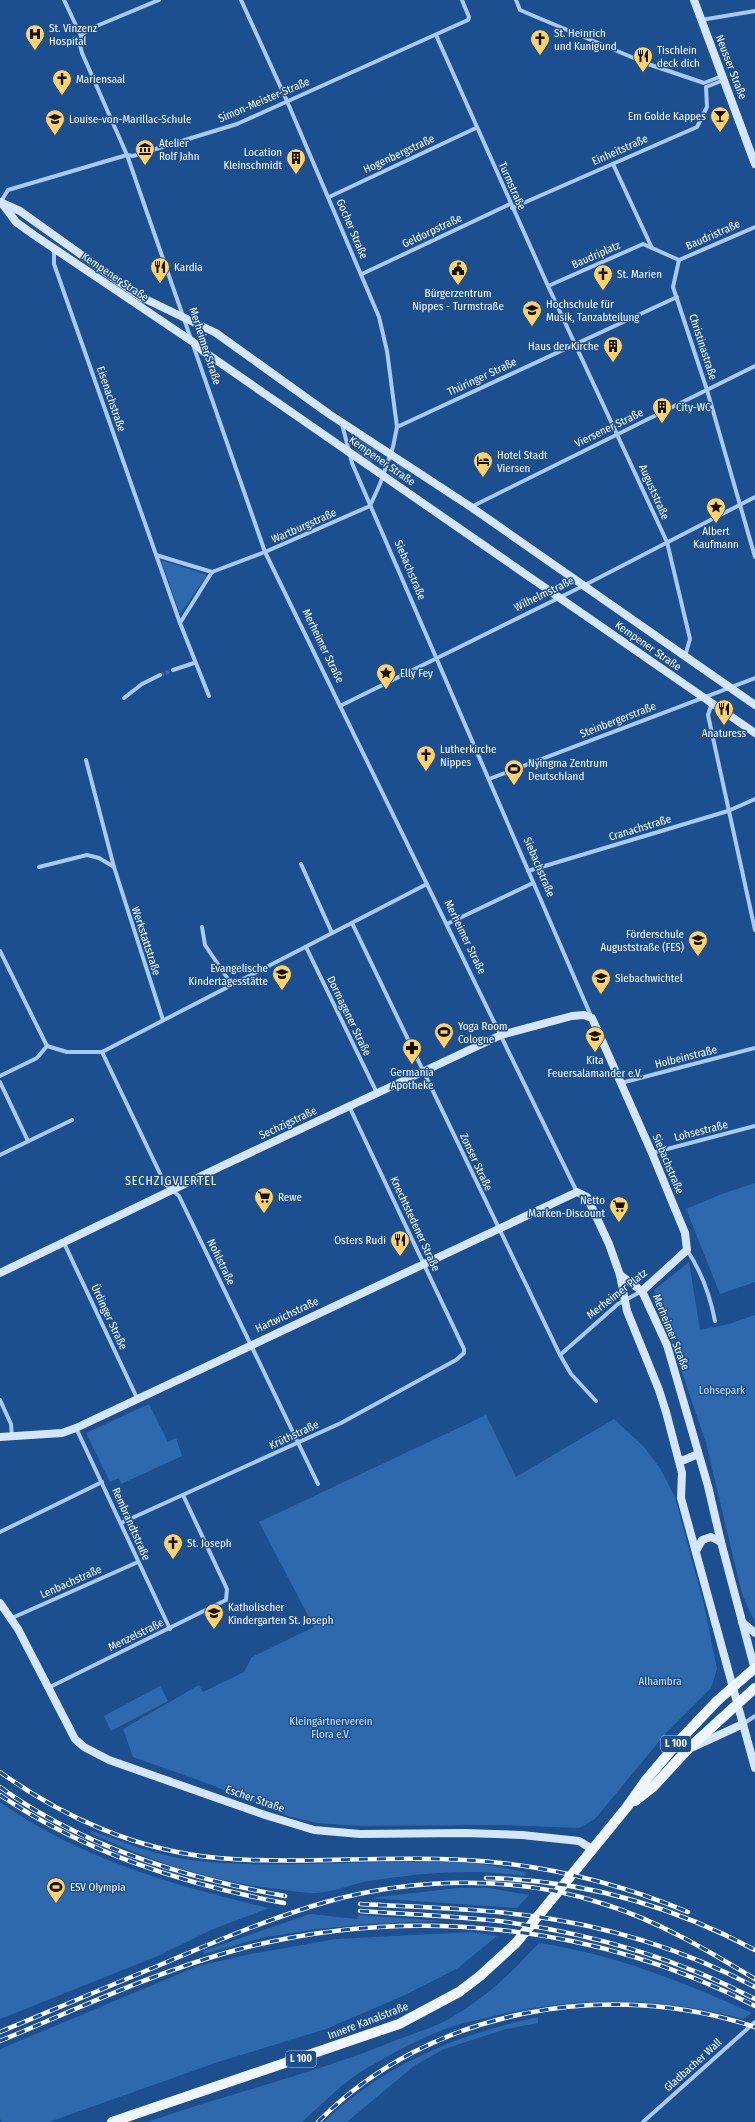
<svg xmlns="http://www.w3.org/2000/svg" width="755" height="2122" font-family="'Fira Sans Condensed',sans-serif">
	<style>
		.green { fill: #2e69ad }
		.lines { fill: none; stroke-linecap: round; stroke-linejoin: round }
		.street-tunnel { stroke: #3d69a0; stroke-width: 4; stroke-dasharray: 4 2; stroke-linecap: butt }
		.street { stroke: #a9c9ee; stroke-width: 4 }
		.secondary { stroke: #d6e6fa; stroke-width: 8 }
		.primary { stroke: #f0f6ff; stroke-width: 10 }
		.rail-casing { stroke: #fff; stroke-width: 4.5 }
		.rail { stroke: #1b4f8f; stroke-width: 3; stroke-dasharray: 9; stroke-linecap: butt }
		.labels { text-anchor: middle; dominant-baseline: central; stroke-width: 3; stroke-linejoin: round; paint-order: stroke }
		.shield { fill: #1b4f8f; stroke: #bbcadd; stroke-width: 1 }
		.shield-label { font-size: 10px; font-weight: bold; fill: #fff }
		.poi-label { font-size: 11px; fill: #fff; stroke: #1b4f8f; text-anchor: start }
		.street-label { font-size: 11px; fill: #fff; stroke: #1b4f8f }
		.park-label { font-size: 11px; fill: #cfe3fa; stroke: #1b4f8f }
		.neighbourhood-label { font-size: 12px; letter-spacing: 1px; fill: #fff; stroke: #1b4f8f }
	</style>
	<rect width="100%" height="100%" fill="#1b4f8f"/>
	<g class="green">
		<polygon points="350,431 378,449 371,463 357,453"/>
		<polygon points="394,462 405,468 399,480 390,475"/>
		<polygon points="161,560 207,575 180,614"/>
		<polygon points="755,1183 755,1282 720,1294 686,1209 719,1195"/>
		<polygon points="689,1262 700,1330 729,1324 755,1315 755,1622 742,1594 706,1443 654,1290"/>
		<polygon points="149,1404 168,1442 176,1438 182,1456 121,1484 119,1478 110,1482 86,1433"/>
		<polygon points="486,1415 516,1477 614,1419 644,1447 660,1468 675,1497 704,1605 717,1669 711,1688 666,1733 595,1819 579,1828 504,1825 360,1826 316,1823 288,1816 209,1784 133,1757 123,1729 199,1685 203,1692 244,1672 252,1657 314,1627 259,1522"/>
		<polygon points="160,1686 168,1701 111,1731 104,1716"/>
		<path d="M0,1802c80,57 175,84 269,106l-58,22 -51,25 -160,64z"/>
		<path d="M92,1831c32,11 65,25 99,29 93,11 188,-3 282,3 18,2 36,6 53,9l-1,4c-53,-8 -105,-3 -157,5 -17,3 -36,12 -53,12 -10,0 -21,-2 -30,-3 -68,-7 -133,-28 -195,-57z"/>
		<polygon points="458,1888 489,1888 529,1895 517,1908 370,1898"/>
		<polygon points="310,1914 357,1919 358,1915 442,1921 368,1924 318,1929 265,1937 204,1954 203,1951"/>
		<polygon points="472,1932 497,1936 458,1968 403,1996 326,2029 218,2062 49,2122 2,2122 0,2119 0,2049 198,1966 251,1954 336,1939"/>
		<path d="M539,1943c74,11 145,39 213,70l-9,6c-84,-22 -160,-23 -245,-4 -14,4 -30,6 -44,11 -33,11 -65,29 -95,47 -20,13 -39,33 -57,49h-155c83,-29 170,-49 252,-83 18,-7 37,-12 53,-22 34,-19 61,-46 87,-74z"/>
		<path d="M538,2017v6l-32,6 -62,20 -30,17 -67,56h-23c60,-58 135,-88 214,-105z"/>
	</g>
	<g class="lines">
		<polyline class="street-tunnel" points="160,675 173,670"/>
		<g class="street">
			<polyline points="64,0 81,36 80,45 82,53 127,155 265,552 577,1192"/>
			<polyline points="516,0 520,10 534,16 648,64 704,83 722,76"/>
			<polyline points="701,20 755,11"/>
			<polyline points="436,35 548,286 667,542 690,639 685,656"/>
			<polyline points="81,36 87,30 159,0"/>
			<polyline points="613,164 652,248"/>
			<polyline points="329,197 476,128"/>
			<polyline points="0,203 8,190 127,155 133,156 237,124 468,20 469,17 462,0"/>
			<polyline points="512,208 697,127 707,107 706,87 724,80"/>
			<polyline points="54,249 54,264 180,623 209,696"/>
			<polyline points="679,260 673,287 707,390 755,557"/>
			<polyline points="679,260 755,227"/>
			<polyline points="362,274 510,204"/>
			<polyline points="548,286 643,244 679,260"/>
			<polyline points="342,424 352,463 591,1016"/>
			<polyline points="397,427 677,297"/>
			<polyline points="471,507 755,366"/>
			<polyline points="156,555 212,572"/>
			<polyline points="212,572 265,552 370,506 380,484 393,447 397,427 387,351 379,317 287,101 241,0"/>
			<polyline points="180,623 212,572"/>
			<polyline points="173,670 194,663"/>
			<polyline points="124,698 142,684 160,675"/>
			<polyline points="712,703 708,715 755,930"/>
			<polyline points="340,706 583,586 755,497"/>
			<polyline points="86,760 114,867 163,1020"/>
			<polyline points="489,779 755,678"/>
			<polyline points="301,864 332,933"/>
			<polyline points="39,867 87,855 99,858 114,867"/>
			<polyline points="528,871 728,811 755,799"/>
			<polyline points="352,923 560,1355 571,1374 596,1401"/>
			<polyline points="447,924 533,883"/>
			<polyline points="202,927 205,945 232,985"/>
			<polyline points="306,947 377,1093"/>
			<polyline points="0,951 47,1046 67,1052 102,1052 427,884"/>
			<polyline points="102,1052 165,1184 179,1196 318,1484"/>
			<polyline points="0,1076 37,1058 47,1046"/>
			<polyline points="0,1082 28,1141"/>
			<polyline points="621,1083 755,1048"/>
			<polyline points="652,1153 755,1126"/>
			<polyline points="0,1155 72,1120"/>
			<polyline points="64,1243 137,1398"/>
			<path d="M687,1250c14,21 23,45 28,71"/>
			<polyline points="560,1355 618,1304 642,1291"/>
			<polyline points="0,1400 11,1424 12,1437"/>
			<polyline points="76,1428 170,1629"/>
			<polyline points="121,1523 341,1423 456,1360 464,1353 464,1349 349,1106"/>
			<polyline points="0,1532 102,1482"/>
			<polyline points="12,1618 138,1562"/>
			<polyline points="48,1688 226,1600 227,1589 183,1495"/>
			<polyline points="743,1724 755,1716"/>
			<polyline points="643,2122 755,2022"/>
		</g>
		<g class="secondary">
			<polyline points="694,0 755,164"/>
			<polyline points="1,202 16,222 34,235 193,342 203,351 755,733"/>
			<polyline points="2,203 20,211 139,296 216,333 329,414 471,507 755,705"/>
			<polyline points="0,1273 224,1165 501,1035 572,1016 584,1015 592,1018 652,1153 685,1233 687,1250 642,1291"/>
			<polyline points="620,1275 642,1291 667,1345 708,1486 721,1542 755,1670"/>
			<polyline points="0,1437 62,1433 76,1428 577,1192 587,1197 609,1244 620,1275 627,1311 659,1390 666,1412 682,1473 681,1498 755,1768"/>
			<polyline points="679,1460 684,1460 698,1454"/>
			<polyline points="696,1551 702,1540 711,1537 721,1542"/>
			<polyline points="0,1603 18,1629 75,1739 84,1747 109,1760 265,1815 314,1830 360,1834 465,1833 522,1835 579,1841 592,1849"/>
			<polyline points="742,1622 755,1633"/>
			<polyline points="693,1747 743,1724"/>
		</g>
		<g class="primary">
			<polyline points="635,1801 653,1787 689,1748 755,1688"/>
			<polyline points="112,2122 399,2024 459,1992 480,1976 516,1943 627,1807 646,1780 679,1741 717,1701 755,1668"/>
		</g>
		<defs>
			<g id="rail">
				<path d="M0,1772c64,46 139,79 218,86 82,7 165,-3 247,2 76,4 153,23 223,52"/>
				<path d="M0,1787c83,60 185,91 285,109"/>
				<path d="M0,1795c86,58 183,89 284,108"/>
				<path d="M486,1878c95,2 185,27 269,72"/>
				<path d="M360,1904c55,3 110,4 164,11 80,10 159,34 231,72"/>
				<path d="M360,1911c46,3 93,5 139,10 89,12 176,36 256,78"/>
				<path d="M0,2032c56,-23 111,-47 167,-70 52,-22 104,-44 159,-60 89,-25 190,-27 278,2 54,17 103,46 151,75"/>
				<path d="M0,2041c77,-32 155,-69 236,-91 173,-46 360,-26 519,56"/>
				<path d="M318,2122c112,-113 289,-144 437,-95"/>
			</g>
		</defs>
		<use href="#rail" class="rail-casing"/>
		<use href="#rail" class="rail"/>
	</g>
	<defs>
		<symbol id="hospital-pin" viewBox="-11 -11 22 30"><path d="M0 17L-7.5 6A9.5 9.5 0 1 1 7.5 6Z" fill="#ffd166" stroke="#1b4f8f"/><path d="M-5-5h3v3.5h4V-5h3V5h-3V1.5h-4V5h-3Z" fill="#111"/></symbol>
		<symbol id="church-pin" viewBox="-11 -11 22 30"><path d="M0 17L-7.5 6A9.5 9.5 0 1 1 7.5 6Z" fill="#ffd166" stroke="#1b4f8f"/><path d="M-1.2-6h2.4v3.5h3.3v2.4h-3.3V6h-2.4V-.1h-3.3v-2.4h3.3Z" fill="#111"/></symbol>
		<symbol id="restaurant-pin" viewBox="-11 -11 22 30"><path d="M0 17L-7.5 6A9.5 9.5 0 1 1 7.5 6Z" fill="#ffd166" stroke="#1b4f8f"/><path d="M-5-6h1v4h1v-4h1v4h1v-4h1v5L-1.5 .5V6h-2V.5L-5-1ZM5-6V6H3V1.5H1.5Q1.5-4 5-6Z" fill="#111"/></symbol>
		<symbol id="bar-pin" viewBox="-11 -11 22 30"><path d="M0 17L-7.5 6A9.5 9.5 0 1 1 7.5 6Z" fill="#ffd166" stroke="#1b4f8f"/><path d="M-6-5H6L.8 .8V4.5H3.5V6h-7V4.5H-.8V.8Z" fill="#111"/></symbol>
		<symbol id="school-pin" viewBox="-11 -11 22 30"><path d="M0 17L-7.5 6A9.5 9.5 0 1 1 7.5 6Z" fill="#ffd166" stroke="#1b4f8f"/><path d="M0-5L7-2L0 1L-7-2ZM-4 1L0 2.5L4 1V4Q0 6-4 4Z" fill="#111"/></symbol>
		<symbol id="museum-pin" viewBox="-11 -11 22 30"><path d="M0 17L-7.5 6A9.5 9.5 0 1 1 7.5 6Z" fill="#ffd166" stroke="#1b4f8f"/><path d="M0-6L6-3V-2H-6V-3ZM-5-1h2V3h-2ZM-1-1h2V3h-2ZM3-1h2V3H3ZM-6 4H6V6H-6Z" fill="#111"/></symbol>
		<symbol id="building-pin" viewBox="-11 -11 22 30"><path d="M0 17L-7.5 6A9.5 9.5 0 1 1 7.5 6Z" fill="#ffd166" stroke="#1b4f8f"/><path d="M-4-6H4V6H1V3H-1V6H-4ZM-2.5-4.3h1.7v1.8h-1.7ZM.8-4.3h1.7v1.8H.8ZM-2.5-1h1.7V.8h-1.7ZM.8-1h1.7V.8H.8Z" fill="#111"/></symbol>
		<symbol id="civic-pin" viewBox="-11 -11 22 30"><path d="M0 17L-7.5 6A9.5 9.5 0 1 1 7.5 6Z" fill="#ffd166" stroke="#1b4f8f"/><path d="M-.6-6.5H3V-4.5H.6V-3L4-1V1h2V6H-6V1h2V-1L-.6-3ZM-1.2 2.5V6h2.4V2.5Z" fill="#111"/></symbol>
		<symbol id="university-pin" viewBox="-11 -11 22 30"><path d="M0 17L-7.5 6A9.5 9.5 0 1 1 7.5 6Z" fill="#ffd166" stroke="#1b4f8f"/><path d="M0-5L7-2L0 1L-7-2ZM-4 1L0 2.5L4 1V4Q0 6-4 4Z" fill="#111"/></symbol>
		<symbol id="hotel-pin" viewBox="-11 -11 22 30"><path d="M0 17L-7.5 6A9.5 9.5 0 1 1 7.5 6Z" fill="#ffd166" stroke="#1b4f8f"/><path d="M-6-4.5h1.5V1H6V5H4.5V3h-9V5H-6ZM-4 0a1.8 1.8 0 1 1 3.6 0ZM.5 0V-2.5h3Q6-2.5 6 0Z" fill="#111"/></symbol>
		<symbol id="sight-pin" viewBox="-11 -11 22 30"><path d="M0 17L-7.5 6A9.5 9.5 0 1 1 7.5 6Z" fill="#ffd166" stroke="#1b4f8f"/><path d="M0-6L1.8-2.2L6-1.7L2.9 1.2L3.7 5.4L0 3.3L-3.7 5.4L-2.9 1.2L-6-1.7L-1.8-2.2Z" fill="#111"/></symbol>
		<symbol id="stadium-pin" viewBox="-11 -11 22 30"><path d="M0 17L-7.5 6A9.5 9.5 0 1 1 7.5 6Z" fill="#ffd166" stroke="#1b4f8f"/><path d="M0-5a6.5 5 0 1 0 0 10a6.5 5 0 1 0 0-10ZM-3.5-1.8h7v3.6h-7Z" fill="#111"/></symbol>
		<symbol id="pharmacy-pin" viewBox="-11 -11 22 30"><path d="M0 17L-7.5 6A9.5 9.5 0 1 1 7.5 6Z" fill="#ffd166" stroke="#1b4f8f"/><path d="M-2-6h4v4h4v4h-4v4h-4v-4h-4v-4h4Z" fill="#111"/></symbol>
		<symbol id="supermarket-pin" viewBox="-11 -11 22 30"><path d="M0 17L-7.5 6A9.5 9.5 0 1 1 7.5 6Z" fill="#ffd166" stroke="#1b4f8f"/><path d="M-6-5.5h2.5l.6 2H6L4.5 2H-2.5L-4.4-4H-6ZM-1.5 3.2a1.3 1.3 0 1 0 .1 0ZM3 3.2a1.3 1.3 0 1 0 .1 0Z" fill="#111"/></symbol>
	</defs>
	<g fill-rule="evenodd">
		<use href="#hospital-pin" x="24" y="23" width="22" height="30"/>
		<use href="#church-pin" x="529" y="28" width="22" height="30"/>
		<use href="#restaurant-pin" x="632" y="45" width="22" height="30"/>
		<use href="#church-pin" x="51" y="68" width="22" height="30"/>
		<use href="#bar-pin" x="709" y="105" width="22" height="30"/>
		<use href="#school-pin" x="44" y="108" width="22" height="30"/>
		<use href="#museum-pin" x="134" y="138" width="22" height="30"/>
		<use href="#building-pin" x="285" y="147" width="22" height="30"/>
		<use href="#restaurant-pin" x="149" y="256" width="22" height="30"/>
		<use href="#civic-pin" x="447" y="258" width="22" height="30"/>
		<use href="#church-pin" x="592" y="263" width="22" height="30"/>
		<use href="#university-pin" x="521" y="299" width="22" height="30"/>
		<use href="#building-pin" x="602" y="335" width="22" height="30"/>
		<use href="#building-pin" x="651" y="396" width="22" height="30"/>
		<use href="#hotel-pin" x="472" y="450" width="22" height="30"/>
		<use href="#sight-pin" x="705" y="496" width="22" height="30"/>
		<use href="#sight-pin" x="375" y="662" width="22" height="30"/>
		<use href="#restaurant-pin" x="713" y="698" width="22" height="30"/>
		<use href="#church-pin" x="415" y="744" width="22" height="30"/>
		<use href="#stadium-pin" x="503" y="758" width="22" height="30"/>
		<use href="#school-pin" x="687" y="929" width="22" height="30"/>
		<use href="#school-pin" x="271" y="963" width="22" height="30"/>
		<use href="#school-pin" x="590" y="967" width="22" height="30"/>
		<use href="#stadium-pin" x="433" y="1021" width="22" height="30"/>
		<use href="#school-pin" x="584" y="1025" width="22" height="30"/>
		<use href="#pharmacy-pin" x="401" y="1037" width="22" height="30"/>
		<use href="#supermarket-pin" x="253" y="1186" width="22" height="30"/>
		<use href="#supermarket-pin" x="608" y="1195" width="22" height="30"/>
		<use href="#restaurant-pin" x="389" y="1229" width="22" height="30"/>
		<use href="#church-pin" x="162" y="1532" width="22" height="30"/>
		<use href="#school-pin" x="203" y="1602" width="22" height="30"/>
		<use href="#stadium-pin" x="45" y="1876" width="22" height="30"/>
	</g>
	<g class="labels">
		<g class="shield">
			<rect x="661" y="1736" width="30" height="16" rx="3"/>
			<rect x="286" y="2051" width="30" height="16" rx="3"/>
		</g>
		<g class="shield-label">
			<text x="676" y="1744">L 100</text>
			<text x="301" y="2059">L 100</text>
		</g>
		<g class="poi-label">
			<text x="49" y="28">St. Vinzenz<tspan x="49" dy="13">Hospital</tspan></text>
			<text x="554" y="33">St. Heinrich<tspan x="554" dy="13">und Kunigund</tspan></text>
			<text x="657" y="50">Tischlein<tspan x="657" dy="13">deck dich</tspan></text>
			<text x="76" y="79">Mariensaal</text>
			<text x="706" y="116" text-anchor="end">Em Golde Kappes</text>
			<text x="69" y="119">Louise-von-Marillac-Schule</text>
			<text x="159" y="143">Atelier<tspan x="159" dy="13">Rolf Jahn</tspan></text>
			<text x="282" y="152" text-anchor="end">Location<tspan x="282" dy="13">Kleinschmidt</tspan></text>
			<text x="174" y="267">Kardia</text>
			<text x="617" y="274">St. Marien</text>
			<text x="458" y="293" text-anchor="middle">Bürgerzentrum<tspan x="458" dy="13">Nippes - Turmstraße</tspan></text>
			<text x="546" y="304">Hochschule für<tspan x="546" dy="13">Musik, Tanzabteilung</tspan></text>
			<text x="599" y="346" text-anchor="end">Haus der Kirche</text>
			<text x="676" y="407">City-WC</text>
			<text x="497" y="455">Hotel Stadt<tspan x="497" dy="13">Viersen</tspan></text>
			<text x="716" y="531" text-anchor="middle">Albert<tspan x="716" dy="13">Kaufmann</tspan></text>
			<text x="400" y="673">Elly Fey</text>
			<text x="724" y="733" text-anchor="middle">Anaturess</text>
			<text x="440" y="749">Lutherkirche<tspan x="440" dy="13">Nippes</tspan></text>
			<text x="528" y="763">Nyingma Zentrum<tspan x="528" dy="13">Deutschland</tspan></text>
			<text x="684" y="934" text-anchor="end">Förderschule<tspan x="684" dy="13">Auguststraße (FES)</tspan></text>
			<text x="268" y="968" text-anchor="end">Evangelische<tspan x="268" dy="13">Kindertagesstätte</tspan></text>
			<text x="615" y="978">Siebachwichtel</text>
			<text x="458" y="1026">Yoga Room<tspan x="458" dy="13">Cologne</tspan></text>
			<text x="595" y="1060" text-anchor="middle">Kita<tspan x="595" dy="13">Feuersalamander e.V.</tspan></text>
			<text x="412" y="1072" text-anchor="middle">Germania<tspan x="412" dy="13">Apotheke</tspan></text>
			<text x="278" y="1197">Rewe</text>
			<text x="605" y="1200" text-anchor="end">Netto<tspan x="605" dy="13">Marken-Discount</tspan></text>
			<text x="386" y="1240" text-anchor="end">Osters Rudi</text>
			<text x="187" y="1543">St. Joseph</text>
			<text x="228" y="1607">Katholischer<tspan x="228" dy="13">Kindergarten St. Joseph</tspan></text>
			<text x="70" y="1887">ESV Olympia</text>
		</g>
		<g class="street-label">
			<text transform="translate(731 67) rotate(69)">Neusser Straße</text>
			<text transform="translate(264 100) rotate(-23)">Simon-Meister-Straße</text>
			<text transform="translate(620 150) rotate(-24)">Einheitstraße</text>
			<text transform="translate(399 154) rotate(-25)">Hogenbergstraße</text>
			<text transform="translate(512 186) rotate(66)">Turmstraße</text>
			<text transform="translate(352 229) rotate(67)">Gocher Straße</text>
			<text transform="translate(432 231) rotate(-25)">Geldorpstraße</text>
			<text transform="translate(713 235) rotate(-24)">Baudristraße</text>
			<text transform="translate(596 255) rotate(-24)">Baudriplatz</text>
			<text transform="translate(115 277) rotate(34)">Kempener Straße</text>
			<text transform="translate(205 346) rotate(72)">Merheimer Straße</text>
			<text transform="translate(703 347) rotate(72)">Christinastraße</text>
			<text transform="translate(482 377) rotate(-25)">Thüringer Straße</text>
			<text transform="translate(111 399) rotate(71)">Eisenachstraße</text>
			<text transform="translate(609 428) rotate(-26)">Viersener Straße</text>
			<text transform="translate(382 461) rotate(35)">Kempener Straße</text>
			<text transform="translate(654 492) rotate(66)">Auguststraße</text>
			<text transform="translate(304 526) rotate(-24)">Wartburgstraße</text>
			<text transform="translate(410 570) rotate(67)">Siebachstraße</text>
			<text transform="translate(544 594) rotate(-26)">Wilhelmstraße</text>
			<text transform="translate(323 646) rotate(64)">Merheimer Straße</text>
			<text transform="translate(648 646) rotate(35)">Kempener Straße</text>
			<text transform="translate(618 720) rotate(-21)">Steinbergerstraße</text>
			<text transform="translate(640 828) rotate(-17)">Cranachstraße</text>
			<text transform="translate(539 867) rotate(67)">Siebachstraße</text>
			<text transform="translate(465 937) rotate(64)">Merheimer Straße</text>
			<text transform="translate(146 941) rotate(72)">Werkstattstraße</text>
			<text transform="translate(349 1016) rotate(64)">Dormagener Straße</text>
			<text transform="translate(686 1057) rotate(-14)">Holbeinstraße</text>
			<text transform="translate(288 1123) rotate(-25)">Sechzigstraße</text>
			<text transform="translate(701 1131) rotate(-14)">Lohsestraße</text>
			<text transform="translate(476 1162) rotate(65)">Zonser Straße</text>
			<text transform="translate(668 1164) rotate(67)">Siebachstraße</text>
			<text transform="translate(415 1224) rotate(65)">Knechtstedener Straße</text>
			<text transform="translate(221 1262) rotate(64)">Nohlstraße</text>
			<text transform="translate(617 1294) rotate(-38)">Merheimer Platz</text>
			<text transform="translate(287 1315) rotate(-25)">Hartwichstraße</text>
			<text transform="translate(109 1317) rotate(65)">Ürdinger Straße</text>
			<text transform="translate(671 1332) rotate(68)">Merheimer Straße</text>
			<text transform="translate(294 1435) rotate(-25)">Krüthstraße</text>
			<text transform="translate(131 1524) rotate(66)">Rembrandtstraße</text>
			<text transform="translate(71 1582) rotate(-24)">Lenbachstraße</text>
			<text transform="translate(136 1635) rotate(-26)">Menzelstraße</text>
			<text transform="translate(255 1799) rotate(19)">Escher Straße</text>
			<text transform="translate(368 2021) rotate(-21)">Innere Kanalstraße</text>
			<text transform="translate(693 2065) rotate(-42)">Gladbacher Wall</text>
		</g>
		<g class="park-label">
			<text x="722" y="1390">Lohsepark</text>
			<text x="660" y="1681">Alhambra</text>
			<text x="331" y="1721">Kleingärtnerverein<tspan x="331" dy="13">Flora e.V.</tspan></text>
		</g>
		<g class="neighbourhood-label">
			<text x="171" y="1181">SECHZIGVIERTEL</text>
		</g>
	</g>
</svg>
